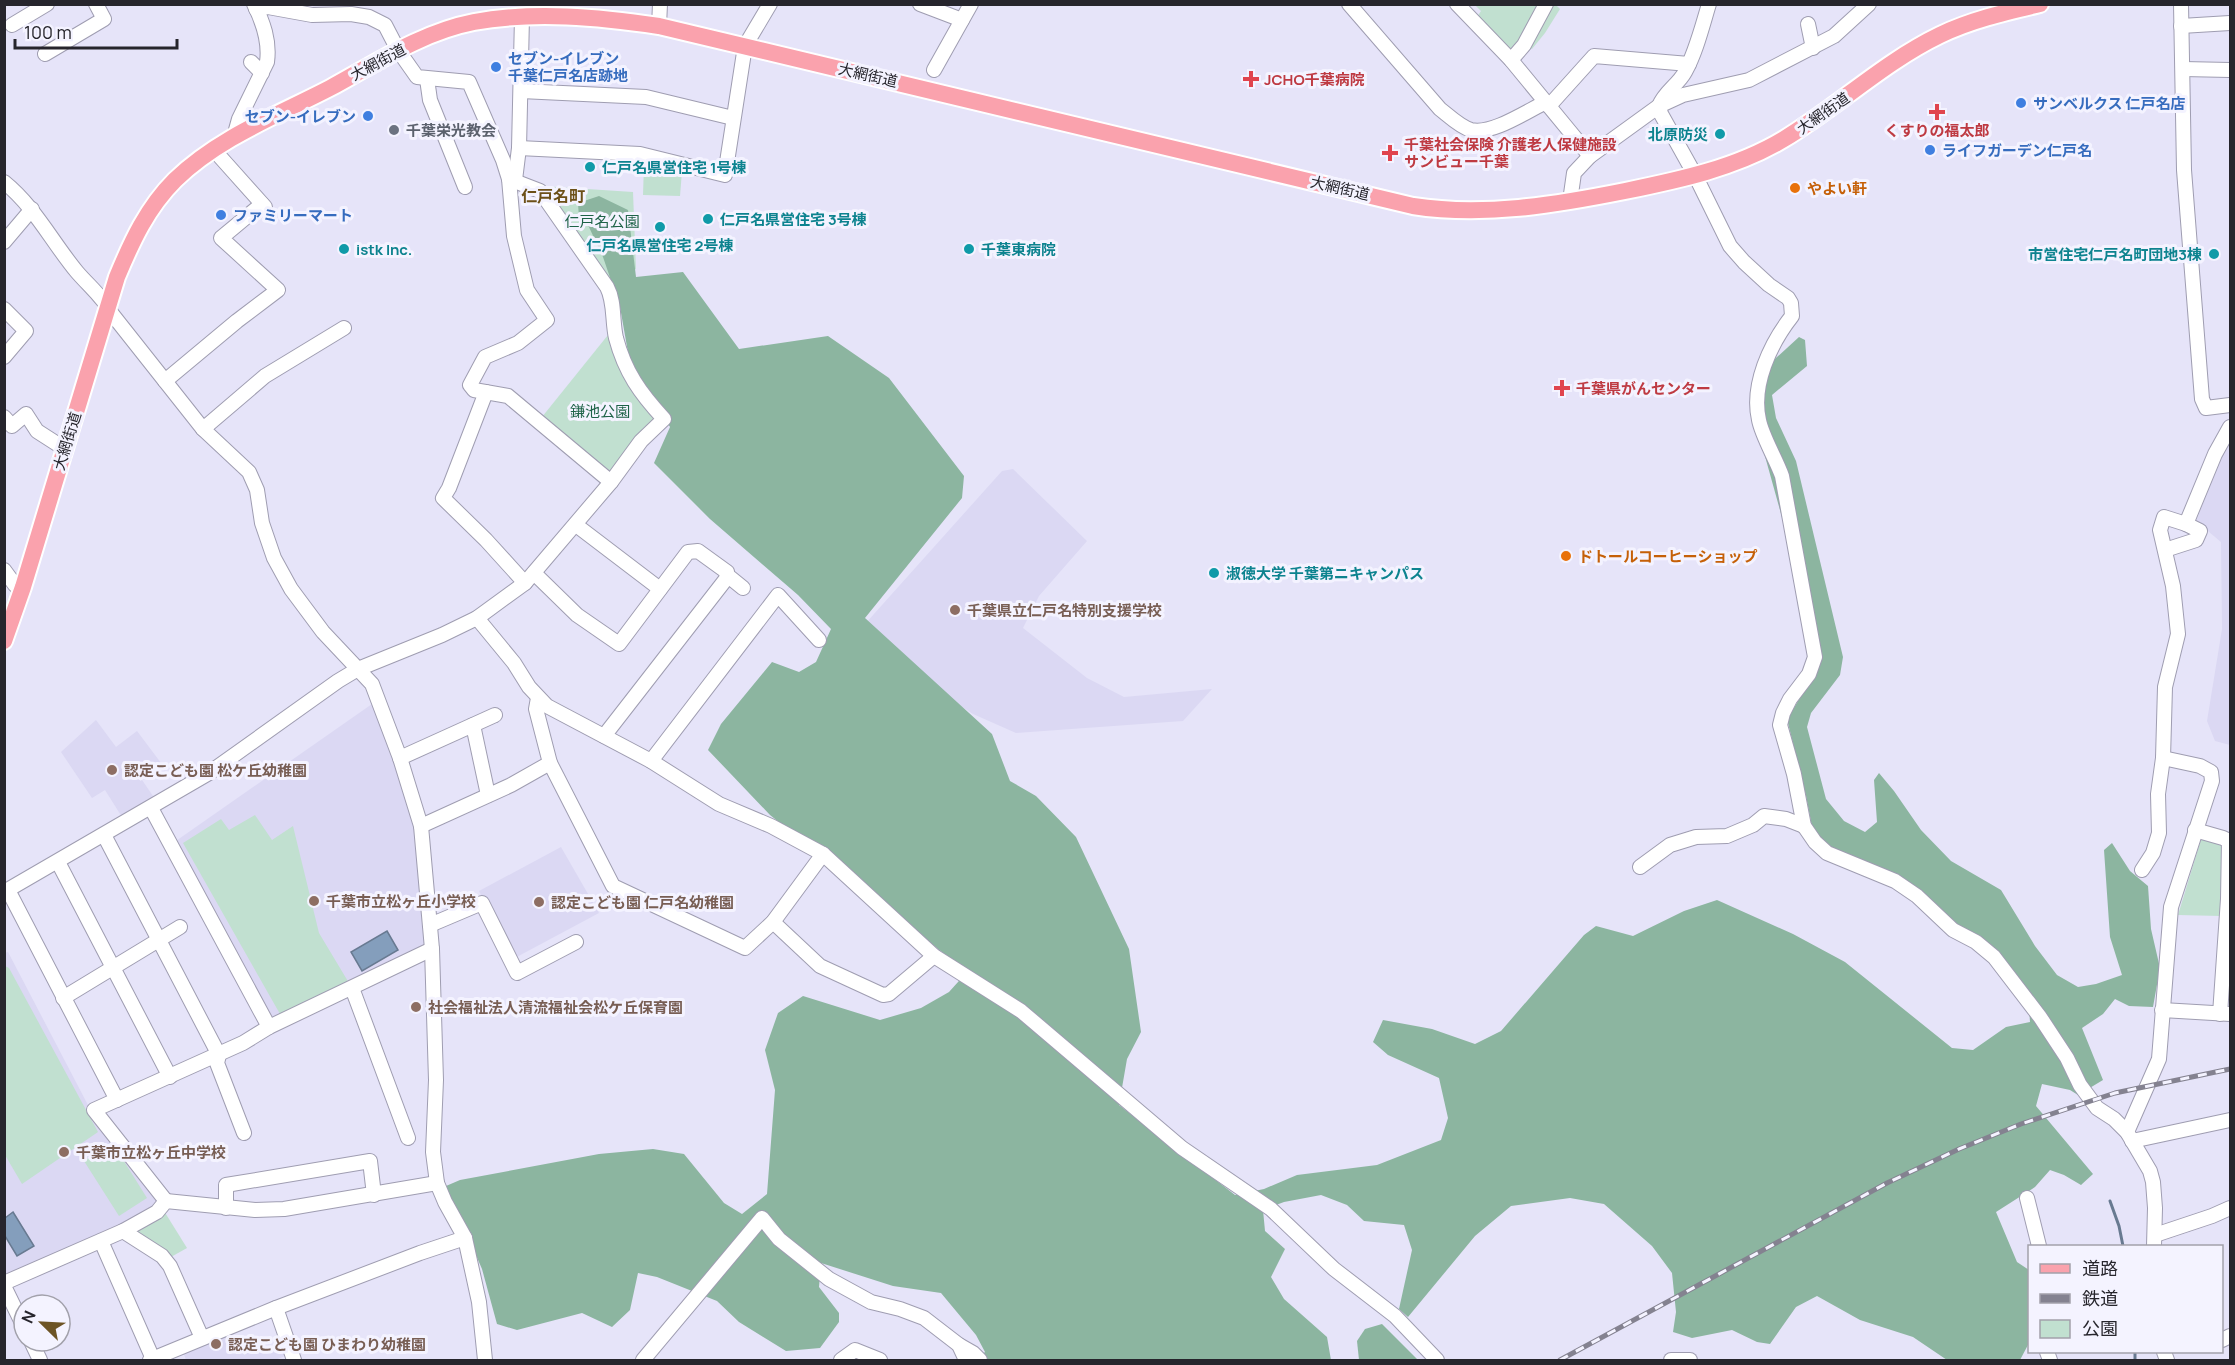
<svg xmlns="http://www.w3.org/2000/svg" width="2235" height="1365" font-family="Manrope,'Noto Sans JP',sans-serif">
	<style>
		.built { fill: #dbd8f3 }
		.green { fill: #c1e0d0 }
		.forest { fill: #8cb5a0 }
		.water { fill: #849ebc; stroke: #687a91; stroke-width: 1.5 }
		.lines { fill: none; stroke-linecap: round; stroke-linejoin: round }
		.stream { stroke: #687a91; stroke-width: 3 }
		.minor-casing { stroke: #9f9db1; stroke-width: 16 }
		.major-casing { stroke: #fff; stroke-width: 20 }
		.minor { stroke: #fff; stroke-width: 14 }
		.major { stroke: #faa2ad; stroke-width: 16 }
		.rail-casing { stroke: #848290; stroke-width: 5 }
		.rail { stroke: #f4f3ff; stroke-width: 3; stroke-dasharray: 9; stroke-linecap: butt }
		.shop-dot { fill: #3f7fe0; stroke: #f4f3ff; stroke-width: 2 }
		.health-dot { fill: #e0444e; stroke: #f4f3ff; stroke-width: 2 }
		.worship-dot { fill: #6b7280; stroke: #f4f3ff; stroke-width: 2 }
		.culture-dot { fill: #0f9aa8; stroke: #f4f3ff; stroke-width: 2 }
		.food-dot { fill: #e8710a; stroke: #f4f3ff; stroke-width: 2 }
		.education-dot { fill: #8d6e63; stroke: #f4f3ff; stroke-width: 2 }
		.labels { text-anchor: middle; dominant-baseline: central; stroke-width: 6; stroke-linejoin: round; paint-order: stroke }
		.shop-label { font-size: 15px; font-weight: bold; fill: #366cbe; stroke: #f4f3ff; text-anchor: start }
		.street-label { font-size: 15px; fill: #26252c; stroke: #f4f3ff }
		.health-label { font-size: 15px; font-weight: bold; fill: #be3a42; stroke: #f4f3ff; text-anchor: start }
		.worship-label { font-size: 15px; font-weight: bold; fill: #5b616d; stroke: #f4f3ff; text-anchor: start }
		.culture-label { font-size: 15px; font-weight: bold; fill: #0d838f; stroke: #f4f3ff; text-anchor: start }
		.food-label { font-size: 15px; font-weight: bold; fill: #c56008; stroke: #f4f3ff; text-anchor: start }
		.park-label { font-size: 15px; fill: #1e6348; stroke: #f4f3ff }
		.education-label { font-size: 15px; font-weight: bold; fill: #785e54; stroke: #f4f3ff; text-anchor: start }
		.neighbourhood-label { font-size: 16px; font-weight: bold; fill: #6c5018; stroke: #f4f3ff }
	</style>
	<rect width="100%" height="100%" fill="#e6e4f9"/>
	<g class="built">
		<polygon points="2230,437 2230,745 2215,741 2207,721 2222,629 2221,542 2196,521"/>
		<polygon points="1013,469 1087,541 1039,596 1023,628 1087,678 1124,697 1212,689 1183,721 1016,733 973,714 938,691 865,624 1002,471"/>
		<polygon points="372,704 399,765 411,809 420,853 426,950 272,1022 173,843"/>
		<polygon points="96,720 116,747 137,731 161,763 140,777 155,799 122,817 105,790 92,798 61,752"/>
		<polygon points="561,847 599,913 513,959 479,891"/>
		<polygon points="8,952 89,1107 159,1198 151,1210 126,1220 127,1222 7,1275 4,1270 4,953"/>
		<polygon points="231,1329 237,1345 254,1338 259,1351 280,1343 285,1356 275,1360 186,1360 182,1349"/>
	</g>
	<g class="green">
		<polygon points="1475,5 1540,5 1520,40 1509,50 1477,17 1481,11"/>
		<polygon points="1548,5 1556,5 1560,9 1545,33 1532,49 1527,46"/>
		<polygon points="648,163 682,171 680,196 643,195 644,165"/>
		<polygon points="541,186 633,192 636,269 607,280"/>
		<polygon points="612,330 660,418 613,471 608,471 542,417"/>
		<polygon points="255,815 272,840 293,826 319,933 349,983 280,1014 183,843 221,819 229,830"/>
		<polygon points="2202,836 2222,842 2221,916 2178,915"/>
		<polygon points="5,966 9,968 98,1132 22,1184 5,1155"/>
		<polygon points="112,1142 147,1198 119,1216 84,1161"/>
		<polygon points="164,1211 187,1248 171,1257 134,1231"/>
	</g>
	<g class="forest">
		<polygon points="599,196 628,210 636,277 683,272 739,349 828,336 889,378 964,476 962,498 865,618 992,734 1010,781 1036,796 1076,837 1129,949 1141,1032 1127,1059 1119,1105 1235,1195 1264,1189 1297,1175 1377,1165 1441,1140 1448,1118 1439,1078 1388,1055 1373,1042 1383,1020 1432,1029 1475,1044 1501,1031 1584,935 1596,926 1633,936 1684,911 1717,900 1793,934 1845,962 1952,1048 1973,1050 2006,1027 2030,1022 2028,993 1992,946 1815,842 1806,796 1787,719 1803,693 1818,647 1753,413 1754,378 1799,337 1805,340 1807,366 1772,395 1776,418 1796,461 1843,657 1840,675 1811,713 1807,727 1826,799 1844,821 1865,832 1877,822 1874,780 1879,773 1894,791 1921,830 1951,861 2001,890 2035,946 2057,975 2078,987 2096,984 2122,975 2110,937 2104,850 2112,843 2130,871 2148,886 2151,929 2160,968 2153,1007 2129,1006 2115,999 2103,1014 2082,1028 2103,1080 2078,1095 2070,1090 2042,1084 2036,1106 2093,1174 2081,1185 2064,1175 2050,1170 2035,1187 1996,1212 2017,1262 2029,1270 2029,1343 2020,1360 1947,1360 1913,1337 1860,1320 1817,1296 1796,1307 1770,1344 1757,1342 1732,1330 1692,1338 1673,1332 1676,1312 1672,1273 1652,1246 1604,1204 1570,1198 1511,1206 1475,1236 1408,1317 1399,1309 1412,1250 1404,1225 1364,1221 1347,1205 1321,1195 1284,1202 1263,1210 1265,1231 1285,1249 1271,1277 1284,1299 1327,1337 1331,1360 976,1360 985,1352 976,1335 941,1293 893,1286 821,1263 819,1287 839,1313 839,1322 820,1348 786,1351 739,1322 717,1301 657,1277 638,1273 630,1310 612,1327 582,1313 517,1330 497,1324 482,1269 446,1186 460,1180 599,1154 653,1149 684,1154 724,1203 742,1214 767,1194 775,1090 765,1050 778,1013 803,996 880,1020 921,1008 949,992 967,972 770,815 708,750 721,724 772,662 799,672 816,662 831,629 798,595 710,519 654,463 670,427 629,358 620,307 603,257 588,225 579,219 578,203"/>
		<polygon points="1382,1324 1418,1360 1359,1360 1357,1341 1365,1329"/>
	</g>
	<g class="water">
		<polygon points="387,931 398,950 362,971 351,952"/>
		<polygon points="13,1212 34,1246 17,1256 5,1236 5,1218"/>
	</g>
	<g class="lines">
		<g class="stream">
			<polyline points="2110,1201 2119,1226 2123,1246"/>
			<polyline points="2135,1352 2135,1360"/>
		</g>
		<defs>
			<g id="minor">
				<polyline points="920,4 962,20"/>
				<path d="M1349,4l91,105c9,7 20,18 31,21 21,5 56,-19 75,-28"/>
				<polyline points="1457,4 1511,60 1590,156"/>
				<path d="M1709,4c-7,23 -13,48 -24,68 -7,13 -21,20 -26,34l2,8 34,61 35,71 14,16 25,23 19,13 3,5 1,13c-22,28 -41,69 -33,104 3,16 17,39 23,56l33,181 -6,17 -19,25 -7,14 -3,12 14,49 10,52 11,16 12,11 68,28 22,15 36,34 23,12 18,15 46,60 27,41 13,27 17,23 17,11 13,13 23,39 3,11 2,26 -1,38"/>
				<polyline points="2181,4 2184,170 2202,399 2206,408 2230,405"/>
				<polyline points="256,9 268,7 312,15 351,14 369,17 385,25 398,50 417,77 469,82 503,160 509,179 514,236 527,290 547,320 518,343 485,357 470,385 474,390 508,396 611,482"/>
				<polyline points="1808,24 1813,48"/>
				<polyline points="12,25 47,4"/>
				<polyline points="659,26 660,4"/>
				<polyline points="2181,26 2230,23"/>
				<polyline points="45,54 104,19 96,4"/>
				<polyline points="1511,60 1524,45 1546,4"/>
				<polyline points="251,62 262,73"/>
				<polyline points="2183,69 2230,70"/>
				<polyline points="934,70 971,4"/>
				<polyline points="427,79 430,100 465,187"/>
				<polyline points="521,91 646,97 733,118"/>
				<polyline points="1549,106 1594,56 1689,64"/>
				<path d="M234,137l5,-18 28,-57c3,-21 -4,-40 -13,-58"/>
				<polyline points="519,148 640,154 725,175 745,46 770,4"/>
				<polyline points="214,150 265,207"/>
				<polyline points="515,180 519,148 522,17"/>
				<path d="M4,182c31,25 48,60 73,90 12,14 27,26 35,42l91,115 46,43 8,18 5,33 12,35 17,31 32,43 49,52 28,74 21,68 11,123 4,131 -3,72 4,31 8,19 20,36 14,64 6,58"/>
				<polyline points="1570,201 1574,173 1590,156 1659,106 1683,95 1749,80 1834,36 1869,4"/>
				<polyline points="4,242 32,209"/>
				<polyline points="4,309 26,331 4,357"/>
				<polyline points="165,381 237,321 278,290 221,238 262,204"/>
				<polyline points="486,392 449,488 443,498 486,540 525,583"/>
				<polyline points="4,417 12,426 26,414 37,431 65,449"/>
				<polyline points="203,429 265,376 344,328"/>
				<polyline points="2186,524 2215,454 2230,427"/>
				<polyline points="576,525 660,589"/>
				<polyline points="4,570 15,585 23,587"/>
				<polyline points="534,573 577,615 619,644 688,552 698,551 727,572 726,579 604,736"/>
				<polyline points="727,575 743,588"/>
				<polyline points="477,618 514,663 529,687 547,706 651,761 719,804 771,826 823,854 934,956 1021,1011 1182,1148 1271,1209 1334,1269 1395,1316 1437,1360"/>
				<polyline points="538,698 536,709 550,763 613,886 745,948 773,922 823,854"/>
				<polyline points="473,725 488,795"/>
				<polyline points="400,758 495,715"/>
				<polyline points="651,761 778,595 819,640"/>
				<polyline points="151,808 269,1027"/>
				<polyline points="421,826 511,785 550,763"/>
				<polyline points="2195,830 2223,838 2229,841 2228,899 2220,1014"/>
				<polyline points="104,835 219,1055 217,1063 244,1133"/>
				<polyline points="58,862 170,1077"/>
				<polyline points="1640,867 1670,845 1696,837 1727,836 1753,825 1764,816 1786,819 1804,826"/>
				<polyline points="2142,870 2153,853 2159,833 2158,794 2163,758 2165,687 2178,634 2173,586 2160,530 2164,517 2186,524 2200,531 2196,540 2165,550"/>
				<polyline points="8,890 117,1100"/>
				<path d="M4,892l205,-119 129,-92 20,-12 84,-34 35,-17 48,-35 86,-101 30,-41 23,-22c-24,-26 -39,-47 -48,-81 -4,-17 -1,-36 -9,-51l-67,-96 -31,-12"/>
				<polyline points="773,922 820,966 883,995 889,994 934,956"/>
				<polyline points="430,925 482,903 517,973 576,942"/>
				<polyline points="352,988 408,1138"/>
				<polyline points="63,998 180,927"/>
				<polyline points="2162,1010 2230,1014"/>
				<polyline points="2127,1132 2159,1059 2171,907 2212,781 2211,772 2200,766 2163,758"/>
				<polyline points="2132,1141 2230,1120"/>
				<polyline points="2027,1198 2039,1246"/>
				<polyline points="166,1201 94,1110 243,1043 269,1027 432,949"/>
				<polyline points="226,1208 226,1185 370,1161 374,1195"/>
				<polyline points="123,1231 162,1256 170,1266 202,1338"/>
				<polyline points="2155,1235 2212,1216 2230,1208"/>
				<polyline points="101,1241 153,1359"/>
				<polyline points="4,1283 123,1231 157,1212 166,1201 255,1210 284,1209 437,1183"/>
				<polyline points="4,1286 24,1327"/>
				<polyline points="276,1308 294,1360"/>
				<polyline points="2222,1340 2230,1336"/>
				<polyline points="31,1341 40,1360"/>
				<polyline points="959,1345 973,1353 980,1360"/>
				<polyline points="2047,1352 2050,1360"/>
				<polyline points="2164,1352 2167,1360"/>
				<polyline points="150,1360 276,1308 420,1253 465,1238"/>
				<polyline points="643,1360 762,1218 779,1239 829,1279 871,1302 900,1309 924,1318 959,1345 966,1360"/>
				<polyline points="841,1360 855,1350 880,1360"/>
				<polyline points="1671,1360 1690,1360"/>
			</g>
			<path id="major" d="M4,641l19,-54 94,-310c15,-36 30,-69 58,-97 43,-42 103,-65 155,-92 46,-25 92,-56 144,-66 60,-11 125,-5 185,4l754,180c70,11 142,-1 212,-15 54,-11 111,-23 159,-52 53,-32 100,-77 156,-104 31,-15 66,-23 100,-31"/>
		</defs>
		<use href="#minor" class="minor-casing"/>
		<use href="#major" class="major-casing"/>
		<use href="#minor" class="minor"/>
		<use href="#major" class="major"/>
		<defs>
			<polyline id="rail" points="1560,1360 1887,1183 1959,1149 2021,1124 2115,1093 2230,1069"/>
		</defs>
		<use href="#rail" class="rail-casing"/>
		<use href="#rail" class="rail"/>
	</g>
	<g class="shop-dot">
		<circle cx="496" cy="67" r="6"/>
		<circle cx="2021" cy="103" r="6"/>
		<circle cx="368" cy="116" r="6"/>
		<circle cx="1930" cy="150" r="6"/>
		<circle cx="221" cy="215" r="6"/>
	</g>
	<g class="health-dot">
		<path d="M1248 70h6v6h6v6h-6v6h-6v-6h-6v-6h6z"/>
		<path d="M1934 103h6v6h6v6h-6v6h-6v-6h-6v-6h6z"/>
		<path d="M1387 144h6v6h6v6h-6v6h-6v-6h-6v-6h6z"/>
		<path d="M1559 379h6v6h6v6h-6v6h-6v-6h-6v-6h6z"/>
	</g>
	<circle class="worship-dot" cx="394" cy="130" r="6"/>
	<g class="culture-dot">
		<circle cx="1720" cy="134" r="6"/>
		<circle cx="590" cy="167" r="6"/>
		<circle cx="708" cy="219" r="6"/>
		<circle cx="660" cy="227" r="6"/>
		<circle cx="344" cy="249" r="6"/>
		<circle cx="969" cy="249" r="6"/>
		<circle cx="2214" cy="254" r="6"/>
		<circle cx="1214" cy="573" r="6"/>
	</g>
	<g class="food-dot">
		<circle cx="1795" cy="188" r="6"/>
		<circle cx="1566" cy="556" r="6"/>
	</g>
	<g class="education-dot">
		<circle cx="955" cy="610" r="6"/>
		<circle cx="112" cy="770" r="6"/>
		<circle cx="314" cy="901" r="6"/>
		<circle cx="539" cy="902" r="6"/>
		<circle cx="416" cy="1007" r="6"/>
		<circle cx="64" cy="1152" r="6"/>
		<circle cx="216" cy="1344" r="6"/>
	</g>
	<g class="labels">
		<g class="shop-label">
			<text x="508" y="58">セブン-イレブン<tspan x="508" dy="17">千葉仁戸名店跡地</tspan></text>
			<text x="2033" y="103">サンベルクス 仁戸名店</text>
			<text x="356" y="116" text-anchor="end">セブン-イレブン</text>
			<text x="1942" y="150">ライフガーデン仁戸名</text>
			<text x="233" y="215">ファミリーマート</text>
		</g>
		<g class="street-label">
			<text transform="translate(378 62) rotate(-28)">大網街道</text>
			<text transform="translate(868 75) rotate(13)">大網街道</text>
			<text transform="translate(1823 113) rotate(-35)">大網街道</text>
			<text transform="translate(1340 188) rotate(13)">大網街道</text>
			<text transform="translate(67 441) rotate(-73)">大網街道</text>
		</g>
		<g class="health-label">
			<text x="1264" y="79">JCHO千葉病院</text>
			<text x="1937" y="130" text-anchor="middle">くすりの福太郎</text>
			<text x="1404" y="144">千葉社会保険 介護老人保健施設<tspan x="1404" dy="17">サンビュー千葉</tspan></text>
			<text x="1576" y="388">千葉県がんセンター</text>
		</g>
		<g class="worship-label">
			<text x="406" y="130">千葉栄光教会</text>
		</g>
		<g class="culture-label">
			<text x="1708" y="134" text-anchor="end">北原防災</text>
			<text x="602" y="167">仁戸名県営住宅 1号棟</text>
			<text x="720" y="219">仁戸名県営住宅 3号棟</text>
			<text x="660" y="245" text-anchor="middle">仁戸名県営住宅 2号棟</text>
			<text x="356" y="249">istk Inc.</text>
			<text x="981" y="249">千葉東病院</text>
			<text x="2202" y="254" text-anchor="end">市営住宅仁戸名町団地3棟</text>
			<text x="1226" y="573">淑徳大学 千葉第ニキャンパス</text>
		</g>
		<g class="food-label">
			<text x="1807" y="188">やよい軒</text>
			<text x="1578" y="556">ドトールコーヒーショップ</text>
		</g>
		<g class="park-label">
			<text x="602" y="221">仁戸名公園</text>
			<text x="600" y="411">鎌池公園</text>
		</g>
		<g class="education-label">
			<text x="967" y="610">千葉県立仁戸名特別支援学校</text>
			<text x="124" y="770">認定こども園 松ケ丘幼稚園</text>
			<text x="326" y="901">千葉市立松ヶ丘小学校</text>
			<text x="551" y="902">認定こども園 仁戸名幼稚園</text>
			<text x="428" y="1007">社会福祉法人清流福祉会松ケ丘保育園</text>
			<text x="76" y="1152">千葉市立松ヶ丘中学校</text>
			<text x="228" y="1344">認定こども園 ひまわり幼稚園</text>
		</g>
		<g class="neighbourhood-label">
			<text x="553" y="196">仁戸名町</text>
		</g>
	</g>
	<rect width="2235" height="1365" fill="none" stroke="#26252c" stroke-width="12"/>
	<rect x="2028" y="1245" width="195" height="108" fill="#f4f3ff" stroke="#a2a1ab" stroke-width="1.5"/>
	<rect x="2040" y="1264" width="30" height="9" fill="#faa2ad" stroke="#a2a1ab" stroke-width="1.5"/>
	<text x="2082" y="1275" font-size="18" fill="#26252c">道路</text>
	<rect x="2040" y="1294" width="30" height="9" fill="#848290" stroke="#a2a1ab" stroke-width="1.5"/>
	<text x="2082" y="1305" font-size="18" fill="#26252c">鉄道</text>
	<rect x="2040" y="1320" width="30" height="18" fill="#c1e0d0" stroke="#a2a1ab" stroke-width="1.5"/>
	<text x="2082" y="1335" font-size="18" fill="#26252c">公園</text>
	<g transform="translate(42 1323) rotate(294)"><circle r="28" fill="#f4f3ff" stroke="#a2a1ab" stroke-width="1.5"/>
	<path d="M0-4.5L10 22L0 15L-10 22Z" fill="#6d5425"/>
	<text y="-9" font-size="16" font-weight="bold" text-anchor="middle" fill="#26252c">N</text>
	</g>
	<path d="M15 39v9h162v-9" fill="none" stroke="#26252c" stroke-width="3"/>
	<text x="24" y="39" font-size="18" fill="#26252c" stroke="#f4f3ff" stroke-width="4.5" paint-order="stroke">100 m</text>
</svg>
